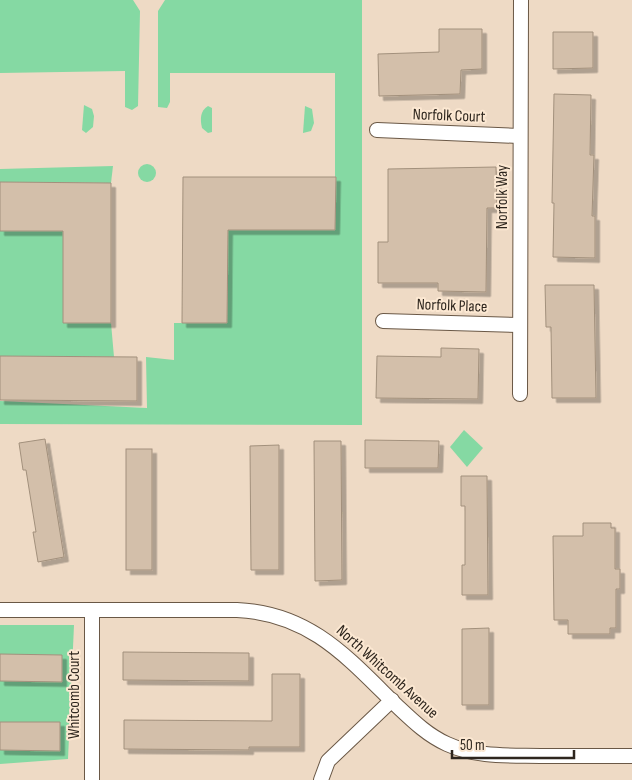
<svg xmlns="http://www.w3.org/2000/svg" width="632" height="780" font-family="'Sofia Sans Condensed',sans-serif">
	<style>
		.green { fill: #85d9a3 }
		.building { fill: #d3bfaa; stroke: #a2907c; filter: url(#shadow) }
		.lines { fill: none; stroke-linecap: round; stroke-linejoin: round }
		.minor-casing { stroke: #6a5846; stroke-width: 16 }
		.minor { stroke: #fff; stroke-width: 14 }
		.labels { text-anchor: middle; dominant-baseline: central; stroke-width: 4; stroke-linejoin: round; paint-order: stroke }
		.street-label { font-size: 16px; fill: #2e261e; stroke: #fce8d2 }
	</style>
	<defs>
		<filter id="shadow"><feDropShadow dx="4.5" dy="4.5" stdDeviation="0" flood-color="#0004"/></filter>
	</defs>
	<rect width="100%" height="100%" fill="#eedac5"/>
	<g class="green">
		<polygon points="0,0 133,0 140,11 138,106 132,110 125,107 125,71 0,73"/>
		<polygon points="165,0 362,0 362,425 0,424 0,401 147,408 146,357 174,360 174,323 227,323 228,230 335,230 335,73 170,73 170,102 167,108 158,107 158,11"/>
		<polygon points="84,105 92,109 94,116 93,127 86,133 82,130"/>
		<path d="M208,106l4,2v24l-4,1 -6,-5c-2,-9 -2,-17 6,-22z"/>
		<polygon points="305,106 312,109 314,123 311,131 303,133"/>
		<circle cx="147" cy="173" r="9"/>
		<polygon points="113,166 111,183 0,182 0,169"/>
		<polygon points="0,231 63,231 63,323 111,323 114,357 0,356"/>
		<polygon points="464,430 483,448 467,467 450,447"/>
		<polygon points="0,625 74,625 68,759 0,764"/>
	</g>
	<g class="building">
		<polygon points="439,29 482,29 482,69 461,70 460,94 379,96 378,54 439,52"/>
		<polygon points="553,32 593,32 593,68 553,69"/>
		<polygon points="554,94 591,95 590,155 594,155 592,216 595,216 595,258 553,257 554,203 552,203"/>
		<polygon points="496,167 497,208 487,208 486,292 438,291 438,283 378,283 378,242 388,242 388,169"/>
		<polygon points="183,177 336,177 335,230 228,230 227,323 182,323"/>
		<polygon points="0,182 111,183 111,323 63,323 63,231 0,231"/>
		<polygon points="545,285 594,285 596,398 552,398 551,327 546,327"/>
		<polygon points="441,348 479,349 478,399 376,398 377,356 441,357"/>
		<polygon points="0,356 137,357 137,401 0,400"/>
		<polygon points="45,439 64,557 38,562 33,532 36,532 26,470 23,470 19,443"/>
		<polygon points="365,440 439,441 438,468 365,468"/>
		<polygon points="314,441 341,441 342,580 315,581"/>
		<polygon points="279,445 279,570 251,570 250,446"/>
		<rect x="126" y="449" width="26" height="121"/>
		<polygon points="461,476 487,476 488,595 462,595 462,565 465,565 465,506 461,506"/>
		<polygon points="583,523 611,523 611,528 615,528 615,569 620,569 620,589 616,589 616,628 610,628 610,634 568,634 568,620 554,620 553,536 583,536"/>
		<polygon points="489,628 489,705 462,705 462,629"/>
		<polygon points="123,652 249,653 249,681 123,680"/>
		<polygon points="0,654 62,655 62,682 0,681"/>
		<polygon points="272,674 300,674 300,747 249,747 249,750 124,749 124,720 272,721"/>
		<polygon points="0,722 60,722 60,751 0,750"/>
	</g>
	<g class="lines">
		<defs>
			<g id="minor">
				<polyline points="377,130 519,136"/>
				<polyline points="383,321 520,325"/>
				<polyline points="520,394 521,0"/>
				<path d="M0,610h237c73,3 111,48 159,95 16,15 31,30 51,39 30,14 65,11 97,12 30,0 59,0 88,0"/>
				<polyline points="92,610 92,780"/>
				<polyline points="321,780 328,761 392,700"/>
			</g>
		</defs>
		<use href="#minor" class="minor-casing"/>
		<use href="#minor" class="minor"/>
	</g>
	<g class="labels">
		<g class="street-label">
			<text transform="translate(449 116) rotate(2)">Norfolk Court</text>
			<text transform="translate(502 197) rotate(-90)">Norfolk Way</text>
			<text transform="translate(452 306) rotate(2)">Norfolk Place</text>
			<text transform="translate(387 672) rotate(42)">North Whitcomb Avenue</text>
			<text transform="translate(74 695) rotate(-90)">Whitcomb Court</text>
		</g>
	</g>
	<path d="M452 750v8h122v-8" fill="none" stroke="#2e261e" stroke-width="2.5"/>
	<text x="460" y="750" font-size="15" fill="#2e261e" stroke="#fce8d2" stroke-width="4" paint-order="stroke">50 m</text>
</svg>
